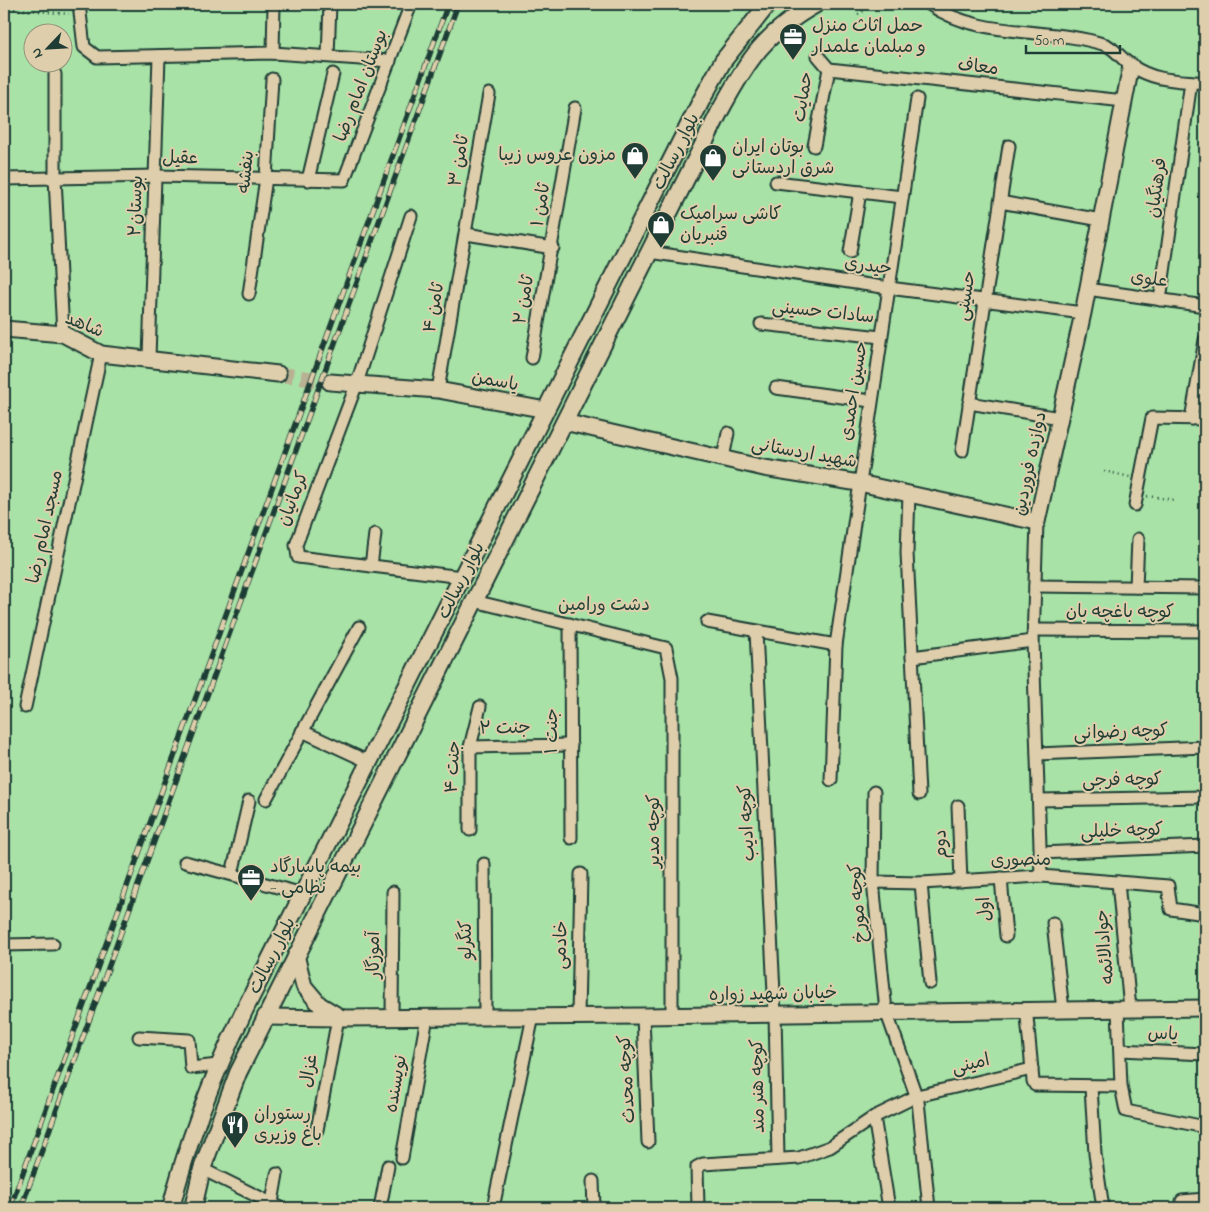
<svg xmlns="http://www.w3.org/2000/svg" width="1209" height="1212" font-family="'Indie Flower','Playpen Sans Arabic',sans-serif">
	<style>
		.green { fill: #a8e2a7; stroke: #64906e; fill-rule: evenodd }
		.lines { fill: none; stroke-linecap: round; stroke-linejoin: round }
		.tertiary-tunnel { stroke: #b9b193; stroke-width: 15; stroke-dasharray: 15 8; stroke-linecap: butt }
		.minor-casing { stroke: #1f3d34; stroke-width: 15 }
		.tertiary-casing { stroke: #1f3d34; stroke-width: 19 }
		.secondary-casing { stroke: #1f3d34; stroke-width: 20 }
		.path { stroke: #1f3d34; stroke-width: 2.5; stroke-dasharray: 1 4; stroke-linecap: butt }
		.minor { stroke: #dfceab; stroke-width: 11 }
		.tertiary { stroke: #dfceab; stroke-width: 15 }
		.secondary { stroke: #dfceab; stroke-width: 16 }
		.rail-casing { stroke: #1f3d34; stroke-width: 5.5 }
		.rail { stroke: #dfceab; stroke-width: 4; stroke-dasharray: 11; stroke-linecap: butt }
		.labels { text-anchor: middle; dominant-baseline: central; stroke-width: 4; stroke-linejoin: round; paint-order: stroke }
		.poi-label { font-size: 18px; fill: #1f3d34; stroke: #dfceab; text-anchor: start }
		.street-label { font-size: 18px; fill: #1f3d34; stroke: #dfceab }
		.park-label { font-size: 18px; fill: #26453a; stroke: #dfceab }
	</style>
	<rect width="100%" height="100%" fill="#dfceab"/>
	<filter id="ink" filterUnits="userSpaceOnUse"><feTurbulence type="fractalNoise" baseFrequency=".02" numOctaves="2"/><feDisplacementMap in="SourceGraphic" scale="10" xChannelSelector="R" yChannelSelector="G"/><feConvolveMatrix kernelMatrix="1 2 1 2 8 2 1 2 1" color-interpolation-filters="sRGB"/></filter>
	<g filter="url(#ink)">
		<path class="green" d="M4,4h1201v1204h-1201zM32,32h30v30h-30z"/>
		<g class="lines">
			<polyline class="tertiary-tunnel" points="278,374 330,382"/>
			<defs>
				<g id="minor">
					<polyline points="79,4 84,47 97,57 273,53 390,61"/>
					<path d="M929,4c52,36 119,22 177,41 10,4 17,16 26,21 24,16 46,14 73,17"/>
					<polyline points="273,53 274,4"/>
					<polyline points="328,56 330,4"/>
					<polyline points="829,69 1124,101"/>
					<polyline points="55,74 55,178 63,334"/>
					<polyline points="814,146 829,69 818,56"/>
					<polyline points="4,179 156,176 344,180 411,4"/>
					<polyline points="308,180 333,74"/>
					<polyline points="776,182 902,197"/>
					<polyline points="1000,202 1101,220"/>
					<polyline points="411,216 357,383 296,545 298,557 462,577"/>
					<polyline points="466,234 553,248"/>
					<polyline points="649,252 889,288 1083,313"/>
					<polyline points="850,252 860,192"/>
					<polyline points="1087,289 1205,306"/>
					<polyline points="249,294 266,178 272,79"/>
					<polyline points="1160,300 1191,82"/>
					<polyline points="761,324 881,337"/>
					<polyline points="149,358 159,56"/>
					<polyline points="532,358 575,108"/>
					<polyline points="776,388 871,401"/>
					<polyline points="438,390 489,94"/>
					<polyline points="969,403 1060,418"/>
					<polyline points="1191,419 1205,340"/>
					<polyline points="962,451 1009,146"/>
					<polyline points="723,458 728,433"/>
					<polyline points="909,494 907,553 919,794"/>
					<polyline points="1135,505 1152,418 1205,419"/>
					<polyline points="1037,522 1033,641 1041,876"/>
					<polyline points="371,566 375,534"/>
					<polyline points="1035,586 1205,588"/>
					<polyline points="1136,587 1138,539"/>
					<polyline points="474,601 666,648 672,678 672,1015"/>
					<polyline points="707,622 836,645"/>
					<polyline points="570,624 571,838"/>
					<polyline points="1034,630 1205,631"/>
					<polyline points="756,631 775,1013 778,1159"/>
					<polyline points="912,657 1033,641"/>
					<polyline points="25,707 101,354"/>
					<polyline points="302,731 369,762"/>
					<polyline points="470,747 571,745"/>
					<polyline points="1037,754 1205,747"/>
					<polyline points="831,780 836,645 917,99"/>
					<polyline points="874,792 873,882 886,1011 918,1101 929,1208"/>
					<polyline points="266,799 359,627"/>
					<polyline points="1039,800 1205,797"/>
					<polyline points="958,806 961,881"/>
					<polyline points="470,830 470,747 480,707"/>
					<polyline points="1040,853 1205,846"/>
					<polyline points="185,862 303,894"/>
					<polyline points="484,864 485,1017"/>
					<polyline points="232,874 249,801"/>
					<polyline points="1001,878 1006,936"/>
					<polyline points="873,882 921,883 1041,876 1168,886 1171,909 1205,914"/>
					<polyline points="1118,882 1130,1009"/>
					<polyline points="921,883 930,983"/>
					<polyline points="1053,923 1063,1010"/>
					<polyline points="4,945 53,944"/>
					<polyline points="1118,1009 1121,1086 1126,1111 1205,1127"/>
					<polyline points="578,1016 581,874"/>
					<polyline points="643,1016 648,1142"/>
					<polyline points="1027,1017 1033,1081 1035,1085 1121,1086"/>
					<polyline points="392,1018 393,892"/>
					<polyline points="139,1037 189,1040 191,1068 218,1065"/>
					<polyline points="1120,1050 1205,1054"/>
					<polyline points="1091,1087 1095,1154 1103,1208"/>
					<polyline points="874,1117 889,1208"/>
					<polyline points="317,1130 338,1018"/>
					<polyline points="402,1158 427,1017"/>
					<polyline points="202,1169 281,1208"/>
					<polyline points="593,1181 594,1208"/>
					<polyline points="271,1208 277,1174"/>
					<polyline points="380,1208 388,1166"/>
					<polyline points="493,1208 533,1016"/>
					<polyline points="698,1208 697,1167 703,1164 799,1158 830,1147 874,1117 917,1096 1032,1069"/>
					<polyline points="1183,1208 1182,1201 1205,1199"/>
				</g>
				<g id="tertiary">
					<polyline points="4,329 63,334 101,354 278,374"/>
					<polyline points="330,382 438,390 546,410"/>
					<polyline points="564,422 764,468 859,483 1037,522 1083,313 1131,66"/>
					<polyline points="296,955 304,986 320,1005 340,1017"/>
					<polyline points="265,1017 338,1018 643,1016 1205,1008"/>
				</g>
				<g id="secondary">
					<path d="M171,1208c17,-70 43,-135 75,-201l455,-906 22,-40 45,-57"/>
					<path d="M193,1208l9,-39 36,-96 482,-962c28,-52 45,-78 96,-107"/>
				</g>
			</defs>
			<use href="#minor" class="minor-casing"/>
			<use href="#tertiary" class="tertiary-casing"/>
			<use href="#secondary" class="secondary-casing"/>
			<g class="path">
				<polyline points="4,8 69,14"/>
				<polyline points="858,14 869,8 865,4"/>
				<polyline points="1104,471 1130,477"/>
				<polyline points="1147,496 1175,500"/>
			</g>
			<use href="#minor" class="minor"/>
			<use href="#tertiary" class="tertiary"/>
			<use href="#secondary" class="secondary"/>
			<defs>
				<g id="rail">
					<polyline points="10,1208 448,4"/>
					<polyline points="21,1208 458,4"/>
				</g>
			</defs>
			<use href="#rail" class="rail-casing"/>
			<use href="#rail" class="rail"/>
		</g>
	</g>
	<defs>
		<symbol id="office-pin" viewBox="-11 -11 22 30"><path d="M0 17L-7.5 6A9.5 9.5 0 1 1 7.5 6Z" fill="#1f3d34" stroke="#dfceab"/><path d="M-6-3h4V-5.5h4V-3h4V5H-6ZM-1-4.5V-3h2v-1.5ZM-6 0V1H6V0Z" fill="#fff"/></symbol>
		<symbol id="shop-pin" viewBox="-11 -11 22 30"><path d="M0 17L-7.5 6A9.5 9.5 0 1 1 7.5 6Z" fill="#1f3d34" stroke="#dfceab"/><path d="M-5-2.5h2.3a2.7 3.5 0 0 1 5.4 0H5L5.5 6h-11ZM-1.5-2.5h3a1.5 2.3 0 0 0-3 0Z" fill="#fff"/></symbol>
		<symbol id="restaurant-pin" viewBox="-11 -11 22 30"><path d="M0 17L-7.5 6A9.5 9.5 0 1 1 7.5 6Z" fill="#1f3d34" stroke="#dfceab"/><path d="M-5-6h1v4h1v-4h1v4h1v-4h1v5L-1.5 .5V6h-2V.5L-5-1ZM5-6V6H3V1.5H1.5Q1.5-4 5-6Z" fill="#fff"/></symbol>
	</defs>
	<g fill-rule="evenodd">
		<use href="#office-pin" x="777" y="21" width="32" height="43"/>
		<use href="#shop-pin" x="619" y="140" width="32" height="43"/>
		<use href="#shop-pin" x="697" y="142" width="32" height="43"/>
		<use href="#shop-pin" x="645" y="209" width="32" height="43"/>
		<use href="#office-pin" x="235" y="862" width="32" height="43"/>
		<use href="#restaurant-pin" x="219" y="1109" width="32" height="43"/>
	</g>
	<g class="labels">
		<g class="poi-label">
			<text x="812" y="27">حمل اثاث منزل<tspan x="812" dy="21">و مبلمان علمدار</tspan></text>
			<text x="732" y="148">بوتان ایران<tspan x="732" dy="21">شرق اردستانی</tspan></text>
			<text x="616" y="156" text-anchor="end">مزون عروس زیبا</text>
			<text x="680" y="215">کاشی سرامیک<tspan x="680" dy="21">قنبریان</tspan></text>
			<text x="270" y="868">بیمه پاسارگاد<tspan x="270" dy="21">- نظامی</tspan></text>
			<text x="254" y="1115">رستوران<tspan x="254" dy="21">باغ وزیری</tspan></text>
		</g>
		<g class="street-label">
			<text transform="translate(978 68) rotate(6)">معاف</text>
			<text transform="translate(362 86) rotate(-69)">بوستان امام رضا</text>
			<text transform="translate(804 97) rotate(-81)">حمایت</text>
			<text transform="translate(677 152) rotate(-63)">بلوار رسالت</text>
			<text transform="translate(180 159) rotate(1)">عقیل</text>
			<text transform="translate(460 161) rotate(-81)">ثامن ۳</text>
			<text transform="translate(247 172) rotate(-84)">بنفشه</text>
			<text transform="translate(1158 188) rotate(-82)">فرهنگیان</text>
			<text transform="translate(542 205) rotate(-81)">ثامن ۱</text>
			<text transform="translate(137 206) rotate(-88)">بوستان۲</text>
			<text transform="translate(868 267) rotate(8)">حیدری</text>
			<text transform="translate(1149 280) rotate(8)">علوی</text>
			<text transform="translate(967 296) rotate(-81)">حسینی</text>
			<text transform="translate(525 300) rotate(-80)">ثامن ۲</text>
			<text transform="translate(435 308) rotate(-80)">ثامن ۴</text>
			<text transform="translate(823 313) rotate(6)">سادات حسینی</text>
			<text transform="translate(84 326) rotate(22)">شاهد</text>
			<text transform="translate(495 382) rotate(11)">یاسمن</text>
			<text transform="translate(855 391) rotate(-81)">حسین احمدی</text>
			<text transform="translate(804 454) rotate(10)">شهید اردستانی</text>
			<text transform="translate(1031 464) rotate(-78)">دوازده فروردین</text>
			<text transform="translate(294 499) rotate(-69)">کرمانیان</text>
			<text transform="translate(46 527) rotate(-78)">مسجد امام رضا</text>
			<text transform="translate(462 581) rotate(-63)">بلوار رسالت</text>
			<text x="1120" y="613">کوچه باغچه بان</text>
			<text transform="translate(505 729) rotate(-1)">جنت ۲</text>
			<text transform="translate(553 731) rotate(-90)">جنت ۱</text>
			<text transform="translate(1121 733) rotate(-2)">کوچه رضوانی</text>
			<text transform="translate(454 767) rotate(-87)">جنت ۴</text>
			<text transform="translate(1122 781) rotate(-1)">کوچه فرجی</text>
			<text transform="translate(748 823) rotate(-93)">کوچه ادیب</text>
			<text transform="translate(655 831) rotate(-90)">کوچه مدیر</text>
			<text transform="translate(1122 832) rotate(-2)">کوچه خلیلی</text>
			<text transform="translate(942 844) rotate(-92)">دوم</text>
			<text transform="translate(1021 861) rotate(-1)">منصوری</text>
			<text transform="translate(859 903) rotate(-94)">کوچه مورخ</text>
			<text transform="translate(986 909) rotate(-95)">اول</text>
			<text transform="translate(467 940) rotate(-90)">کنگرلو</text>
			<text transform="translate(562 945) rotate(-89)">خادمی</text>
			<text transform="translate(1106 947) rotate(-95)">جوادالائمه</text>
			<text transform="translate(375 955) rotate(-90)">آموزگار</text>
			<text transform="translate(273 956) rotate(-63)">بلوار رسالت</text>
			<text transform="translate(773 995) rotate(-1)">خیابان شهید زواره</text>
			<text transform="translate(1163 1035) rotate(3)">یاس</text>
			<text transform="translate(971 1065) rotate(-13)">امینی</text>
			<text transform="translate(310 1071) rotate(-80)">غزال</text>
			<text transform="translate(628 1079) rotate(-93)">کوچه محدث</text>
			<text transform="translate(397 1084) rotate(-80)">نویسنده</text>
			<text transform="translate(759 1086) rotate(-91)">کوچه هنر مند</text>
		</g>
		<g class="park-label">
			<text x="604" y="606">دشت ورامین</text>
		</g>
	</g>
	<rect width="1209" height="1212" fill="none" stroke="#dfceab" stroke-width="20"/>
	<rect x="10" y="10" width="1189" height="1192" fill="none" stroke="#1f3d34" stroke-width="2" filter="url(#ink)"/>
	<g transform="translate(48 48) rotate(245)"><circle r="24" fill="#dfceab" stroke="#92947b"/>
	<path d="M0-4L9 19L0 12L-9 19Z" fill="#1f3d34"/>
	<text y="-8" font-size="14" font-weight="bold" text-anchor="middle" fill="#1f3d34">N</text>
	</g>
	<path d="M1026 45v8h94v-8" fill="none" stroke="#1f3d34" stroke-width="2.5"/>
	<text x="1034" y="45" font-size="15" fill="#1f3d34" stroke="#dfceab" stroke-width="4" paint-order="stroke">50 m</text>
</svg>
